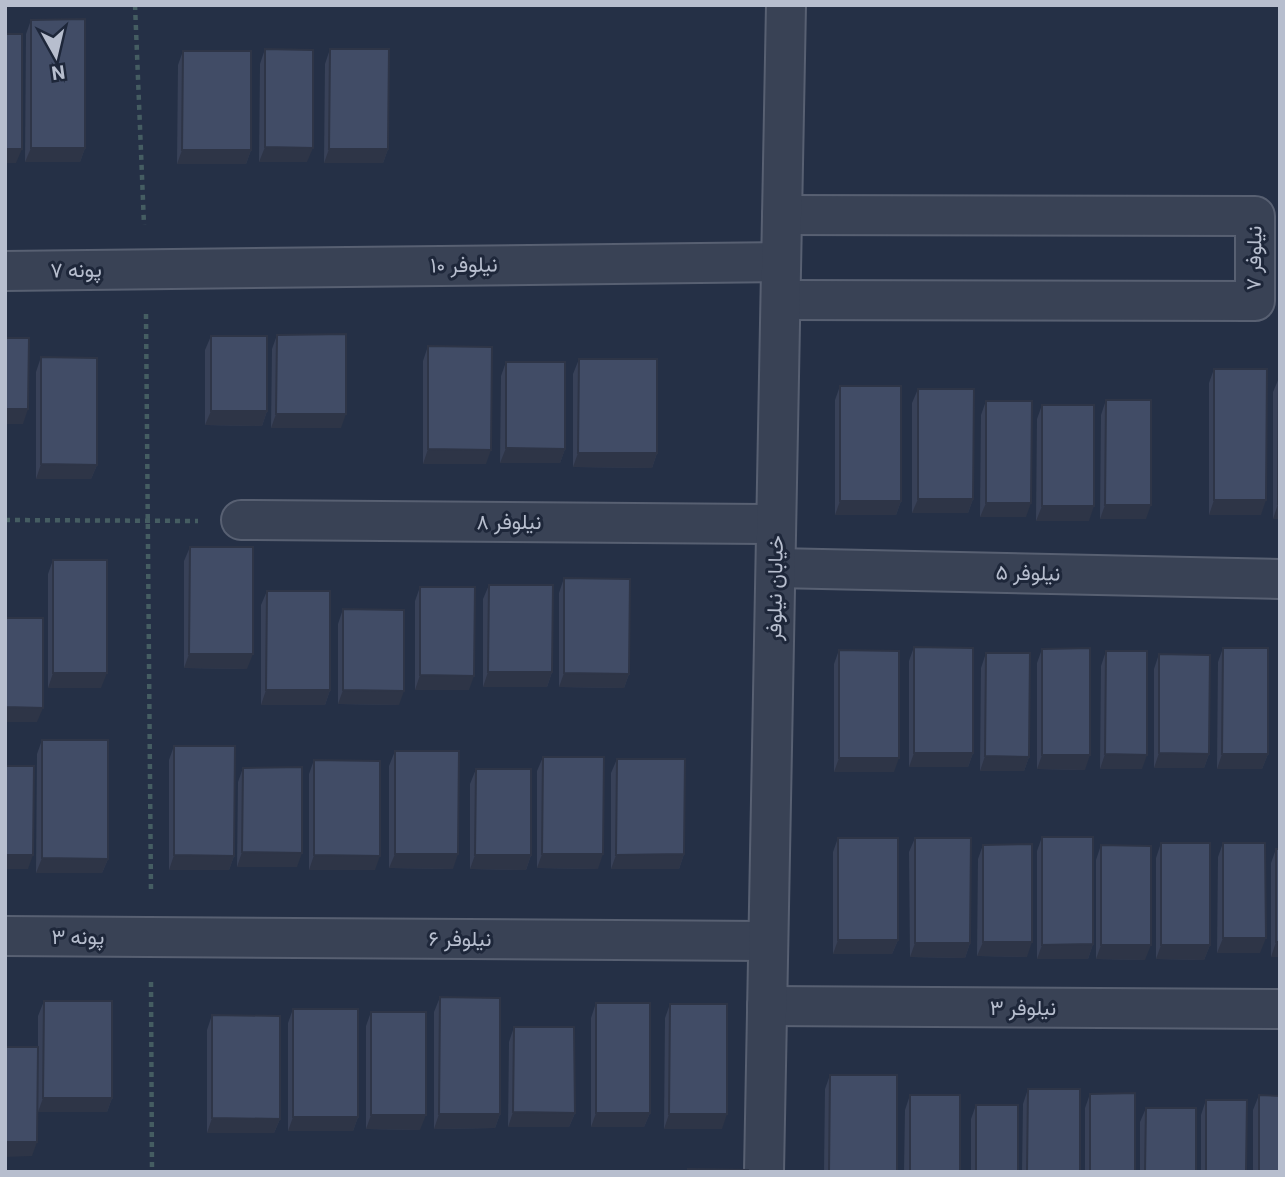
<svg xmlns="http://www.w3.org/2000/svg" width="1285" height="1177" font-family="Roboto,Vazirmatn,sans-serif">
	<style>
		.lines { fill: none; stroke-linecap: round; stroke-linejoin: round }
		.street-casing { stroke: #586072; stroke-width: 42 }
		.path { stroke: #455d62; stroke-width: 4.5; stroke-dasharray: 5 5; stroke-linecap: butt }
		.street { stroke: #394255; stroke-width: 38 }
		.wall { fill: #384158 }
		.shaded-wall { fill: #2e3547 }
		.building { fill: #414c66; stroke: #2e3547; stroke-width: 2 }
		.labels { text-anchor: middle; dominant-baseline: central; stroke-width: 6; stroke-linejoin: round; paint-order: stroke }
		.street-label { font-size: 21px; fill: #b7bece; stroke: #1e273a }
	</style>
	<rect width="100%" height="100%" fill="#253046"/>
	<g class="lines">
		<defs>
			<g id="street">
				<polyline points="5,271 781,262"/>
				<polyline points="781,300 1255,301 1255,216 782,215"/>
				<polyline points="241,520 776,524"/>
				<polyline points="776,568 1280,579"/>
				<polyline points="5,936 768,941"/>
				<polyline points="767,1006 1280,1009"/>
				<polyline points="764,1172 786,5"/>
			</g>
		</defs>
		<use href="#street" class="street-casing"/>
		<g class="path">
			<polyline points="135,5 144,225"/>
			<polyline points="146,314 151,893"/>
			<polyline points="5,520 198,521"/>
			<polyline points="151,982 152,1172"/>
		</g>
		<use href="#street" class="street"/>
	</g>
	<g class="wall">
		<polygon points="31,20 85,148 80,162 25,162 26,34"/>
		<polygon points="265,49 307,162 259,162 260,64"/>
		<polygon points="330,49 388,149 383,163 324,163 325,64"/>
		<polygon points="183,51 251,150 246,164 177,164 178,65"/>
		<polygon points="277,335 341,428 271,428 272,349"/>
		<polygon points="211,336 267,411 262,426 205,425 205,350"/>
		<polygon points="428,346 486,464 423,464 423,361"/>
		<polygon points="41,357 97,465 91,479 36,479 36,372"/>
		<polygon points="579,359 657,453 652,468 573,467 573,374"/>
		<polygon points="506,362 565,449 560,463 500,463 501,376"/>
		<polygon points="1214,369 1261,515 1209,515 1209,383"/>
		<polygon points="1279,378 1280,378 1280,519 1273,519 1273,392"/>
		<polygon points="840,386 901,501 896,515 835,515 835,400"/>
		<polygon points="918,389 973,499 968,513 912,513 912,403"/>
		<polygon points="1106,400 1146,519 1100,519 1101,415"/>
		<polygon points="986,401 1026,517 980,517 981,415"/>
		<polygon points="1042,405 1089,521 1036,521 1037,419"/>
		<polygon points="190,547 247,669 184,668 184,561"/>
		<polygon points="53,560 101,688 48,688 48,574"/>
		<polygon points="564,578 629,674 624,688 559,687 559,593"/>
		<polygon points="489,585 552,672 547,687 483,687 483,599"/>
		<polygon points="420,587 469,690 415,690 415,601"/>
		<polygon points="267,591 330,690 325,705 261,705 261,605"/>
		<polygon points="343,609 399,705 338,704 338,624"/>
		<polygon points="914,647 973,753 968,767 909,767 909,661"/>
		<polygon points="1223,648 1268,754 1262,769 1217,769 1218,662"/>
		<polygon points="1042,649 1085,770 1037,769 1037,663"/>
		<polygon points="839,650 894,772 834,772 834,664"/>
		<polygon points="1106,651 1142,769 1100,769 1101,666"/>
		<polygon points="986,653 1029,757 1024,771 980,771 981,668"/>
		<polygon points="1159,654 1209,754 1204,768 1154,768 1154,669"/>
		<polygon points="1280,663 1280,767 1278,767 1278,666"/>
		<polygon points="42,740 108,859 102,873 36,873 37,754"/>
		<polygon points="174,746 234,856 229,870 169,870 169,760"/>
		<polygon points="395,751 453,869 389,868 389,766"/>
		<polygon points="543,757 598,869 537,868 537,771"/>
		<polygon points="617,759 684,854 679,869 611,869 611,773"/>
		<polygon points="314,760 375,870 309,870 309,774"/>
		<polygon points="243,768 297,867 237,867 238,782"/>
		<polygon points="476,769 531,855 526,870 470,869 470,784"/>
		<polygon points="1042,837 1093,944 1088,959 1037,959 1037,851"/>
		<polygon points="838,838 898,940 892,954 833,954 833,852"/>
		<polygon points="915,838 970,943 965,958 910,957 909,852"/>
		<polygon points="1161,843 1210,945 1204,960 1156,959 1156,858"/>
		<polygon points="1223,843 1260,953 1217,953 1218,857"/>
		<polygon points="983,845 1027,957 977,956 978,859"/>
		<polygon points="1101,845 1145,960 1096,959 1096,860"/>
		<polygon points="1276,849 1280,957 1271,957 1271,863"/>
		<polygon points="440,997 500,1114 495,1128 434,1129 434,1012"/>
		<polygon points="44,1001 112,1098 107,1112 38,1112 38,1016"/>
		<polygon points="596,1003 650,1113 644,1127 591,1127 591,1018"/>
		<polygon points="670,1004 722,1129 664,1129 665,1018"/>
		<polygon points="293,1009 358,1117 353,1131 288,1131 288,1023"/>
		<polygon points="371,1012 420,1130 366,1129 366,1026"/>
		<polygon points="212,1015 280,1119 274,1133 207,1133 207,1030"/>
		<polygon points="514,1027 575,1113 569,1127 508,1127 509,1042"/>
		<polygon points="830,1075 897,1172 824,1172 825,1089"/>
		<polygon points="1028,1089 1080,1172 1022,1172 1023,1104"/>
		<polygon points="1090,1094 1135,1172 1085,1172 1085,1108"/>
		<polygon points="910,1095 960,1172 904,1172 905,1110"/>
		<polygon points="1259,1095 1280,1172 1253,1172 1253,1110"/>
		<polygon points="1206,1100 1246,1172 1201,1172 1201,1115"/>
		<polygon points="976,1105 1018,1172 971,1172 971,1119"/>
		<polygon points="1146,1108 1196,1172 1140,1172 1140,1122"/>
	</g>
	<g class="shaded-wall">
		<polygon points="265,147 313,148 307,162 259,162"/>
		<polygon points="31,148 85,148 80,162 25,162"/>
		<polygon points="5,149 22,149 16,163 5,163"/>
		<polygon points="329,149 388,149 383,163 324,163"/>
		<polygon points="182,150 251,150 246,164 177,164"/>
		<polygon points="5,409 28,409 23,424 5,424"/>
		<polygon points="211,411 267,411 262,426 205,425"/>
		<polygon points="276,414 346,414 341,428 271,428"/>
		<polygon points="506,448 565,449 560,463 500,463"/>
		<polygon points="428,449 491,450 486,464 423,464"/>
		<polygon points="578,453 657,453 652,468 573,467"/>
		<polygon points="41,464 97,465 91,479 36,479"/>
		<polygon points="918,499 973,499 968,513 912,513"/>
		<polygon points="1214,500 1266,500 1261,515 1209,515"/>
		<polygon points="840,501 901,501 896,515 835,515"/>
		<polygon points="986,503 1031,503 1026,517 980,517"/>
		<polygon points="1278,504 1280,504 1280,519 1273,519"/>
		<polygon points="1105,505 1151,505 1146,519 1100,519"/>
		<polygon points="1042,506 1094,506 1089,521 1036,521"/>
		<polygon points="189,654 253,654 247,669 184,668"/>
		<polygon points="488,672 552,672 547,687 483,687"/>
		<polygon points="53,673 107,673 101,688 48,688"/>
		<polygon points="564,673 629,674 624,688 559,687"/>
		<polygon points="420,675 474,676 469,690 415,690"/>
		<polygon points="266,690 330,690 325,705 261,705"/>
		<polygon points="343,690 404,691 399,705 338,704"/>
		<polygon points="5,707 43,708 37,722 5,722"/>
		<polygon points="914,753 973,753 968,767 909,767"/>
		<polygon points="1159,753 1209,754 1204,768 1154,768"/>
		<polygon points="1105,754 1147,755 1142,769 1100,769"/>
		<polygon points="1222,754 1268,754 1262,769 1217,769"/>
		<polygon points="1042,755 1090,755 1085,770 1037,769"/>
		<polygon points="985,756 1029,757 1024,771 980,771"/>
		<polygon points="839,758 899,758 894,772 834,772"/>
		<polygon points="242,852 302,853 297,867 237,867"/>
		<polygon points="395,854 458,854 453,869 389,868"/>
		<polygon points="542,854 603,854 598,869 537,868"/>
		<polygon points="684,854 679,869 611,869 616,855"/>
		<polygon points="5,855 33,855 28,869 5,869"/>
		<polygon points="174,855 234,856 229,870 169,870"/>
		<polygon points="314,855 380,856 375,870 309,870"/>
		<polygon points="475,855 531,855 526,870 470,869"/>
		<polygon points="42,858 108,859 102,873 36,873"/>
		<polygon points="1223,938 1266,938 1260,953 1217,953"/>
		<polygon points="838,940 898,940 892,954 833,954"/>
		<polygon points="983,942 1032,942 1027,957 977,956"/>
		<polygon points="1276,942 1280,942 1280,957 1271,957"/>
		<polygon points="915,943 970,943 965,958 910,957"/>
		<polygon points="1093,944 1088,959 1037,959 1042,945"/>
		<polygon points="1101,945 1151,945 1145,960 1096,959"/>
		<polygon points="1161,945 1210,945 1204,960 1156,959"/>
		<polygon points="43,1098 112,1098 107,1112 38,1112"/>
		<polygon points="513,1112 575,1113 569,1127 508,1127"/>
		<polygon points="596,1113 650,1113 644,1127 591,1127"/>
		<polygon points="439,1114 500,1114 495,1128 434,1129"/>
		<polygon points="669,1114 727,1114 722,1129 664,1129"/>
		<polygon points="371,1115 426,1115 420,1130 366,1129"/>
		<polygon points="293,1117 358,1117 353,1131 288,1131"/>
		<polygon points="212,1118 280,1119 274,1133 207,1133"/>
		<polygon points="5,1142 37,1142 32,1156 5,1157"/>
	</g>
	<g class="building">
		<polygon points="85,19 85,148 31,148 31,20"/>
		<rect x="5" y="34" width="17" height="115"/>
		<polygon points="265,49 313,50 313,148 265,147"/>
		<polygon points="330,49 389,49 388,149 329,149"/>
		<polygon points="183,51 251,51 251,150 182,150"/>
		<polygon points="346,334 346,414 276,414 277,335"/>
		<rect x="211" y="336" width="56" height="75"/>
		<polygon points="5,338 29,338 28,409 5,409"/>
		<polygon points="428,346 492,347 491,450 428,449"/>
		<polygon points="41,357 97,358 97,465 41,464"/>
		<polygon points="579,359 657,359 657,453 578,453"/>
		<polygon points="506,362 565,362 565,449 506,448"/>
		<polygon points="1214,369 1267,369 1266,500 1214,500"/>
		<polygon points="1279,378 1280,378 1280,504 1278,504"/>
		<rect x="840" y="386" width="61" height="115"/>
		<polygon points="918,389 974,389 973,499 918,499"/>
		<polygon points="1106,400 1151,400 1151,505 1105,505"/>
		<polygon points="986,401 1032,401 1031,503 986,503"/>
		<rect x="1042" y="405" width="52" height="101"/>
		<polygon points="190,547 253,547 253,654 189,654"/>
		<rect x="53" y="560" width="54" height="113"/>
		<polygon points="564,578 630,579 629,674 564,673"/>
		<polygon points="489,585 553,585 552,672 488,672"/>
		<polygon points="420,587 475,587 474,676 420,675"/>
		<polygon points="267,591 330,591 330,690 266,690"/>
		<polygon points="343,609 404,610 404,691 343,690"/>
		<polygon points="5,618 43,618 43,708 5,707"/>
		<polygon points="914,647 973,648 973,753 914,753"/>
		<polygon points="1090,648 1090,755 1042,755 1042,649"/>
		<polygon points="1223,648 1268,648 1268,754 1222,754"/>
		<polygon points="839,650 899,651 899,758 839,758"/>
		<polygon points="1106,651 1147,651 1147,755 1105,754"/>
		<polygon points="986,653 1030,653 1029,757 985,756"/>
		<polygon points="1159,654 1210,655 1209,754 1159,753"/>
		<polygon points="42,740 108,740 108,859 42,858"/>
		<polygon points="174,746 235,746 234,856 174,855"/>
		<polygon points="395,751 459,751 458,854 395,854"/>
		<polygon points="543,757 604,757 603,854 542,854"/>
		<polygon points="617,759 685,759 684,854 616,855"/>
		<polygon points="314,760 380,761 380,856 314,855"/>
		<polygon points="5,766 34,766 33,855 5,855"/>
		<polygon points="302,767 302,853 242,852 243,768"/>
		<polygon points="476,769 531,769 531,855 475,855"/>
		<polygon points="1042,837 1093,837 1093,944 1042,945"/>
		<rect x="838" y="838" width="60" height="102"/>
		<polygon points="915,838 971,838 970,943 915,943"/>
		<rect x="1161" y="843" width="49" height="102"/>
		<polygon points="1223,843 1265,843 1266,938 1223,938"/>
		<polygon points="1032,844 1032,942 983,942 983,845"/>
		<polygon points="1101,845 1151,846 1151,945 1101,945"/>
		<rect x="1276" y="849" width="4" height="93"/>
		<polygon points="440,997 500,998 500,1114 439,1114"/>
		<polygon points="44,1001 112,1001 112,1098 43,1098"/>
		<rect x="596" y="1003" width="54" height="110"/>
		<polygon points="670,1004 727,1004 727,1114 669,1114"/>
		<rect x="293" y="1009" width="65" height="108"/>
		<rect x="371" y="1012" width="55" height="103"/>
		<polygon points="212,1015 280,1016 280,1119 212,1118"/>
		<polygon points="514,1027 574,1027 575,1113 513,1112"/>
		<polygon points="5,1047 38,1047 37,1142 5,1142"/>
		<polygon points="830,1075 897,1075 897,1172 829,1172"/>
		<polygon points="1028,1089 1080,1089 1080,1172 1027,1172"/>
		<polygon points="1135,1093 1135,1172 1090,1172 1090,1094"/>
		<rect x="910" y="1095" width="50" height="77"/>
		<polygon points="1259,1095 1280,1096 1280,1172 1259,1172"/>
		<polygon points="1206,1100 1247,1100 1246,1172 1206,1172"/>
		<rect x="976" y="1105" width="42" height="67"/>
		<polygon points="1146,1108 1196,1108 1196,1172 1145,1172"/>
		<polygon points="688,1169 748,1170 748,1172 688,1172"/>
	</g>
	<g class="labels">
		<g class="street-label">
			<text transform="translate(1254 258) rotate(-89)">نیلوفر ۷</text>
			<text transform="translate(464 265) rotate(-1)">نیلوفر ۱۰</text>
			<text transform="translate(76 270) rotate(-1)">پونه ۷</text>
			<text x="509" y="522">نیلوفر ۸</text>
			<text transform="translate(1028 573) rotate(1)">نیلوفر ۵</text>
			<text transform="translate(775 588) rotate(-89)">خیابان نیلوفر</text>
			<text x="78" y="937">پونه ۳</text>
			<text x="460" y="939">نیلوفر ۶</text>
			<text x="1023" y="1008">نیلوفر ۳</text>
		</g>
	</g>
	<rect width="1285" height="1177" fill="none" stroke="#b7bece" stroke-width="14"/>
	<g transform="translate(56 56) rotate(172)" stroke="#1e273a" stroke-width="5" paint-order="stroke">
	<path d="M0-5L12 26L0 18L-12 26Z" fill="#b7bece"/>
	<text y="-10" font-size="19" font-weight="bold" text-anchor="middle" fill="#b7bece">N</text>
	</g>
</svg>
